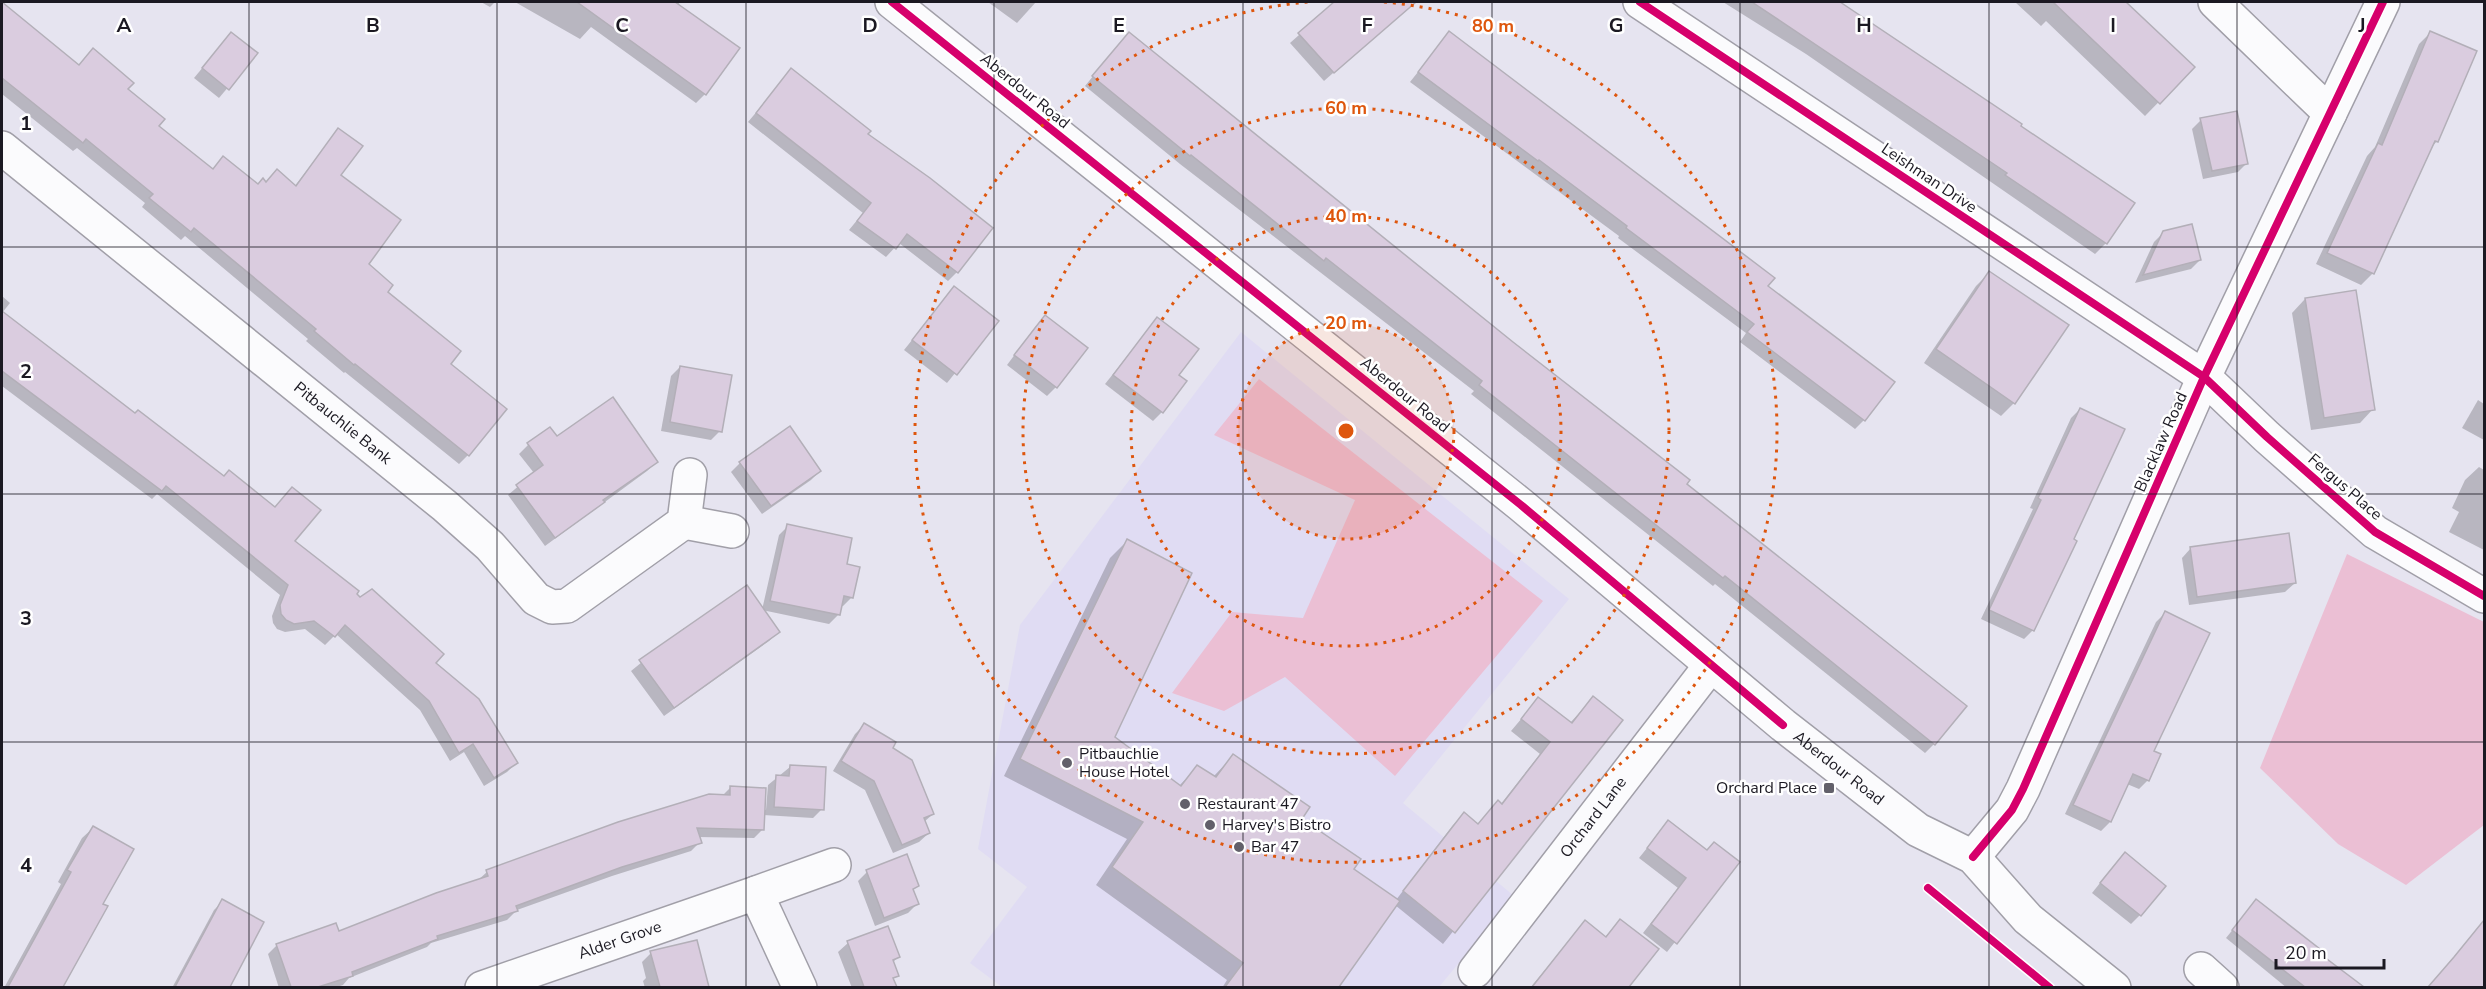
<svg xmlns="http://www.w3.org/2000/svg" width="2486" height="989" font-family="'Nunito Sans',sans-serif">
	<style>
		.built { fill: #e0dcf3 }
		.green { fill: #ebbfd4 }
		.shadow { fill: #0003 }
		.building { fill: #daccdf; stroke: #b3afb8; stroke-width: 1.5 }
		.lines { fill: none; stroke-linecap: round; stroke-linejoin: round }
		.street-casing { stroke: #a19fa8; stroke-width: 36 }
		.secondary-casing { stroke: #a19fa8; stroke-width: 36 }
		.street { stroke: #fbfbfd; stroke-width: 33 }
		.secondary { stroke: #fbfbfd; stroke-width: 33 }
		.cycleway-casing { stroke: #fff; stroke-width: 11 }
		.cycleway { stroke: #d6006c; stroke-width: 8 }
		.grid { fill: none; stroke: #1b1922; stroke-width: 1.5; stroke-opacity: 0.55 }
		.ring { fill: none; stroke: #de560d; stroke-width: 3; stroke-dasharray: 3 6 }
		.poi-dot { fill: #62606a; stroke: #fff; stroke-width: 2 }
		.labels { text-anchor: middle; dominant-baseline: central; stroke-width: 5; stroke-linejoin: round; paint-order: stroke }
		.street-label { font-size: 16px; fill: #1b1922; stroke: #fff }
		.poi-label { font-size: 16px; fill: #1b1922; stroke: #fff; text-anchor: start }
		.grid-label { font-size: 20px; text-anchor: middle; font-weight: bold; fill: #1b1922; stroke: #fff; stroke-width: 5; stroke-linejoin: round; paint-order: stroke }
		.centre { fill: #de560d; stroke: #fff; stroke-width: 3 }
		.ring-label { font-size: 18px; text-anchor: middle; font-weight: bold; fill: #de560d; stroke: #fff; stroke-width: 5; stroke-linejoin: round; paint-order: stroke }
	</style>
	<rect width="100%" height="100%" fill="#e6e4f0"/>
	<polygon class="built" points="1241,332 1569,599 1403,803 1514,896 1439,987 1002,987 970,963 1027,887 978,849 1020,625"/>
	<g class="green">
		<polygon points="1259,379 1543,601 1395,776 1285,677 1224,711 1172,693 1232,612 1303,618 1355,500 1214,435"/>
		<polygon points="2347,554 2484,622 2484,825 2406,885 2338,844 2260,768"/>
	</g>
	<g class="shadow">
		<polygon points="481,2 495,2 490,7"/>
		<polygon points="515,2 680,2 678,5 705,94 696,103 591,27 580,39"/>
		<polygon points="988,2 1036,2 1017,23"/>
		<polygon points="1336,2 1406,2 1410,5 1324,81 1290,43"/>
		<polygon points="1723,2 1839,2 2020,124 2018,127 2106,243 2095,254 1806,54"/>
		<polygon points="2015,2 2124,2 2193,67 2145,116 2046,21 2041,26"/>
		<polygon points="2,3 78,66 126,89 157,126 212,171 257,186 266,183 294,187 338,130 339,175 367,265 386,292 449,364 468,455 459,464 345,372 344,373 306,341 308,339 185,236 181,240 142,207 145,203 77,148 73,151 2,94"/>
		<polygon points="1449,33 1766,286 1864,420 1855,429 1740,342 1746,333 1618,238 1619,236 1410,82"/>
		<polygon points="2430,33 2437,141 2431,148 2373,273 2361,285 2316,264 2367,156 2375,147 2419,44"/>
		<polygon points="223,43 256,54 219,98 194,78"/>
		<polygon points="1120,43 1964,706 1934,744 1925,753 1715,584 1713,586 1471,394 1474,391 1180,164 1085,86"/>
		<polygon points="792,70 866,134 957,272 948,281 899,243 886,257 849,230 863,213 748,122"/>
		<polygon points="2201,120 2247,163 2238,172 2203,179 2192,129"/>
		<polygon points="2164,232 2200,260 2191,269 2135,283 2154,242"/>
		<polygon points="1990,272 2014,403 2001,416 1924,363 1976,286"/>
		<polygon points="954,288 997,321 947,383 904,350"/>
		<polygon points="2,296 10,303 2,313 293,542 434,663 516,763 507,772 484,786 464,752 450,761 420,710 336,634 325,645 305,629 285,632 277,629 273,623 272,616 280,595 157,494 152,499 2,386"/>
		<polygon points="2305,299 2373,409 2360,423 2311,430 2292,313"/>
		<polygon points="1157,319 1177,375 1162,412 1153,421 1105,384"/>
		<polygon points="1036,326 1056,387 1047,396 1007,365"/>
		<polygon points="680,367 720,431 711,440 661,431 671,376"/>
		<polygon points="2478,400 2484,404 2484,440 2462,428"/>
		<polygon points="2080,409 2072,540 2033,630 2024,639 1981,619 2033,509 2030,508 2071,418"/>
		<polygon points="557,438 656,462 647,471 545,546 508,495 534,473 519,454 528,445"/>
		<polygon points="740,463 820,471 811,480 762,514 731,472"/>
		<polygon points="2479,467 2484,470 2484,550 2449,532 2459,512 2452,508 2465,480"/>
		<polygon points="788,526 845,565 852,597 843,606 840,606 838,615 829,624 762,610 779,535"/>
		<polygon points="1127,541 1113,738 1179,786 1197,767 1213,777 1233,756 1352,870 1396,900 1453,825 1464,814 1477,825 1498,802 1501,804 1540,754 1511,731 1538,699 1570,723 1593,698 1621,720 1443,944 1395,905 1337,988 1222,988 1227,980 1096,885 1127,839 1004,776 1110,558"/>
		<polygon points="2191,548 2295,583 2285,592 2189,605 2182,558"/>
		<polygon points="2165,613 2148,780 2139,789 2127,784 2110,822 2101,831 2065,814 2156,622"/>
		<polygon points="684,628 685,630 778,632 769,641 664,716 631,671"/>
		<polygon points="864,725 891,748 933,814 924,822 929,833 919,842 893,853 865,790 833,771 855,734"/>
		<polygon points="790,767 822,809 813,818 763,815 763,829 754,838 698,837 700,842 691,851 612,876 517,910 507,920 431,943 427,947 349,978 343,985 334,988 279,988 268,954 277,945 338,933 477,881 487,872 722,796 730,788 766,810 768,785"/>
		<polygon points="1668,822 1707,851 1738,862 1667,952 1643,933 1678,888 1639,858"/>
		<polygon points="93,828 101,904 106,907 62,988 4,988 61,884 58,882 82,838"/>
		<polygon points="2116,863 2140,915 2131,924 2092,893"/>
		<polygon points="867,872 918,886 912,891 917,904 908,913 875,926 858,881"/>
		<polygon points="223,901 262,923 229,988 172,988 214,910"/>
		<polygon points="2256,901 2363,988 2287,988 2226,938"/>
		<polygon points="1620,921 1657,950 1627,988 1530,988 1585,922 1604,938"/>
		<polygon points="2484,921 2484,988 2428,988"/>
		<polygon points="887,928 898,957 893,962 897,975 892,980 895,988 852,988 838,952 848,943"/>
		<polygon points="696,941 708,988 645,988 643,981 646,978 642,962 651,953"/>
	</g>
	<g class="building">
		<polygon points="2,2 79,65 93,48 134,83 128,89 165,119 159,126 213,169 223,156 258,184 263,178 266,182 277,169 296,186 338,128 363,146 341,175 401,220 369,264 393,285 388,292 461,351 451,364 507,409 469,456 355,364 354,365 314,331 316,329 194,228 191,232 149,198 153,194 86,139 83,143 2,78"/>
		<polygon points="577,2 675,2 740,48 706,95"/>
		<polygon points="1334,2 1416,2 1334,73 1298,33"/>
		<polygon points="1752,2 1840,2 2022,124 2021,126 2135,203 2107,244 2005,175 2007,173"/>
		<polygon points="2053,2 2126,2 2195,67 2160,104"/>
		<polygon points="1449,31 1775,278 1768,286 1895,382 1865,421 1747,332 1754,324 1626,228 1627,226 1539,160 1538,161 1418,72"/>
		<polygon points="2430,31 2477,51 2438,142 2435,141 2374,274 2327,253 2378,143 2382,145"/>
		<polygon points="231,32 258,53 229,90 202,68"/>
		<polygon points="1129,32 1513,342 1690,480 1687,484 1967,706 1935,745 1725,576 1723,578 1479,385 1482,381 1326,258 1324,261 1191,155 1190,156 1092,76"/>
		<polygon points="791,68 871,131 868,134 930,178 993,228 958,273 907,234 896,249 857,221 871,203 756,113"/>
		<polygon points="2237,111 2248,164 2212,171 2200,118"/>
		<polygon points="2192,224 2201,260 2143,275 2163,231"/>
		<polygon points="1989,271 2069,325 2015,404 1936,349"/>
		<polygon points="954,286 999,321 957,375 912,340"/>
		<polygon points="2356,290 2375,410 2324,418 2305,298"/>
		<polygon points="2,311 135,413 138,410 224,476 229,470 275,507 292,487 321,510 295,541 359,591 357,594 360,597 372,589 444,654 436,663 479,699 518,763 494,778 473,744 459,753 429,701 345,625 335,637 314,621 294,624 286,620 281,614 280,605 288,585 166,486 162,491 2,371"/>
		<polygon points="1045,315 1088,348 1057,388 1014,355"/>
		<polygon points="1157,317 1199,349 1179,375 1187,381 1163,413 1113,375"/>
		<polygon points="680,366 732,375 722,432 670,422"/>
		<polygon points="613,397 658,462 603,500 605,502 555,538 516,485 543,465 527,443 550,427 557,436"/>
		<polygon points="2080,408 2125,429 2074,539 2077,541 2034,631 1989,610 2041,500 2038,498"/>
		<polygon points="790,426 821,471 771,506 739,462"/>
		<polygon points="787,524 852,538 847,564 860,567 853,598 844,596 840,615 770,601"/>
		<polygon points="2289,533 2296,583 2197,597 2190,547"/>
		<polygon points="1127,539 1192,573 1115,737 1181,786 1197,765 1216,777 1233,754 1310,807 1302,819 1361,859 1354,869 1400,901 1339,987 1225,987 1243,963 1112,867 1143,822 1020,759"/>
		<polygon points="747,585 780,632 674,708 639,660"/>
		<polygon points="2165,611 2210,633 2154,751 2161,754 2149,781 2133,774 2111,822 2073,805"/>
		<polygon points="1593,696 1623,720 1455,933 1403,891 1464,812 1478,824 1498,800 1502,804 1550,742 1521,719 1538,697 1572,723"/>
		<polygon points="864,723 896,742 893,748 912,760 934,814 924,818 930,833 902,845 874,781 841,761"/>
		<polygon points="790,765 826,767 824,810 774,807 776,775 789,776"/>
		<polygon points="730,786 766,788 764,830 697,828 702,843 622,867 516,906 518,911 437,936 438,939 352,972 353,976 318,987 291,987 276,944 336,923 339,931 436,893 488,876 486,870 618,822 709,794 730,795"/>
		<polygon points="1668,820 1707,850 1714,842 1740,862 1677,944 1651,924 1686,878 1647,848"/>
		<polygon points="93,826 134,849 103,904 108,906 63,987 8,987 71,872 67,870"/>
		<polygon points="2125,852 2166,886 2141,916 2100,883"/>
		<polygon points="907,854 919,886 913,889 919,904 884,918 866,870"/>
		<polygon points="222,899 264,922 230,987 175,987"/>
		<polygon points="2256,899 2325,953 2323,956 2364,987 2305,987 2232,930"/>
		<polygon points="1620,919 1659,949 1629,987 1532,987 1585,920 1606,937"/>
		<polygon points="2484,920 2484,987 2428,987 2454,957"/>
		<polygon points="888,926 900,957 893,960 899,976 893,978 897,987 864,987 847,941"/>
		<polygon points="697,940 709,987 660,987 650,951"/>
	</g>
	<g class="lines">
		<defs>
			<g id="street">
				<polyline points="1640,2 2204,377 2267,437 2375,532 2484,596"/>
				<polyline points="2215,2 2330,113"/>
				<path id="s1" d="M2,148l443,358 45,40 46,53 16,8 15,-1 117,-84 6,-47"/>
				<polyline points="684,522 732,531"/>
				<polyline points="1973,857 2012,810 2023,789 2204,377 2383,2"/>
				<polyline points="756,893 834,865"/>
				<polyline points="2201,969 2222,988"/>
				<path id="s2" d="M1475,971l236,-306"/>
				<path id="s3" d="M482,988l274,-95 44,95"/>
			</g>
			<g id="secondary">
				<path id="s4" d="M892,2l629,503 262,220 135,105 55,27 55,62 86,69"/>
			</g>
		</defs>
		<use href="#street" class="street-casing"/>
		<use href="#secondary" class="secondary-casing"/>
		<use href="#street" class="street"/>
		<use href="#secondary" class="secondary"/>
		<defs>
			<g id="cycleway">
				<polyline points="892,2 1521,505 1783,725"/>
				<polyline points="1640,2 2204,377 2267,437 2375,532 2484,596"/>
				<polyline points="1973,857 2012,810 2023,789 2204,377 2383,2"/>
				<polyline points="1928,888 2050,988"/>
			</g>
		</defs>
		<use href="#cycleway" class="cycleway-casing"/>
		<use href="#cycleway" class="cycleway"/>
	</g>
	<path class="grid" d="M249,2v986M497,2v986M746,2v986M994,2v986M1243,2v986M1492,2v986M1740,2v986M1989,2v986M2237,2v986M2,247h2482M2,494h2482M2,742h2482"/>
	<circle cx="1346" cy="431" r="108" fill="#de560d" fill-opacity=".12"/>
	<g class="ring">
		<circle cx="1346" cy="431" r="108"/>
		<circle cx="1346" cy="431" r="215"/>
		<circle cx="1346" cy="431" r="323"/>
		<path d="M1384 2A431 431 0 1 1 1308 2"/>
	</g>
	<g class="poi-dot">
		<circle cx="1067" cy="763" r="6"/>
		<rect x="1823" y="782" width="12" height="12" rx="3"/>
		<circle cx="1185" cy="804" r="6"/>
		<circle cx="1210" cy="825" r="6"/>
		<circle cx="1239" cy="847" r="6"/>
	</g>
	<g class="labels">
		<g class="street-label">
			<text transform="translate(1025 91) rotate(39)">Aberdour Road</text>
			<text transform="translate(1929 178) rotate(34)">Leishman Drive</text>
			<text transform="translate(1405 395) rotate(39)">Aberdour Road</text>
			<text stroke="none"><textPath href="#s1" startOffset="438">Pitbauchlie Bank</textPath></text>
			<text transform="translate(2161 442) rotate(-66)">Blacklaw Road</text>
			<text transform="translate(2345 487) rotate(41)">Fergus Place</text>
			<text stroke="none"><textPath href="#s4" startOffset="1218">Aberdour Road</textPath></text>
			<text stroke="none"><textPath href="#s2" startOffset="194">Orchard Lane</textPath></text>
			<text stroke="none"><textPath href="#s3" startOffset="146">Alder Grove</textPath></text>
		</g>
		<g class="poi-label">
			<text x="1079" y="754">Pitbauchlie<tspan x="1079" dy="18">House Hotel</tspan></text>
			<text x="1817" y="788" text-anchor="end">Orchard Place</text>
			<text x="1197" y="804">Restaurant 47</text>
			<text x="1222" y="825">Harvey's Bistro</text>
			<text x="1251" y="847">Bar 47</text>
		</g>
	</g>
	<g class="grid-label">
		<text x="124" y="32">A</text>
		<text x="373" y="32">B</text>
		<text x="622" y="32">C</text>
		<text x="870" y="32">D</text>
		<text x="1119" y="32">E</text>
		<text x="1367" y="32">F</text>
		<text x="1616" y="32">G</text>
		<text x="1864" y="32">H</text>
		<text x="2113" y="32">I</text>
		<text x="2362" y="32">J</text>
		<text x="26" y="130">1</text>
		<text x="26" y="378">2</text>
		<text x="26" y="625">3</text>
		<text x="26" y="872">4</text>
	</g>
	<circle cx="1346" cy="431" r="9" class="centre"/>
	<g class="ring-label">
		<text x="1493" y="32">80 m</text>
		<text x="1346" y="114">60 m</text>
		<text x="1346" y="222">40 m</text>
		<text x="1346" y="329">20 m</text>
	</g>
	<rect width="2486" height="989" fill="none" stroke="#1b1922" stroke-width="6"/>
	<path d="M2276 959v9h108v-9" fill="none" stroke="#1b1922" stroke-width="3"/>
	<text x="2285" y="959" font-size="18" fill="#1b1922" stroke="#ffffff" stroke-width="4.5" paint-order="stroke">20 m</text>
</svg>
